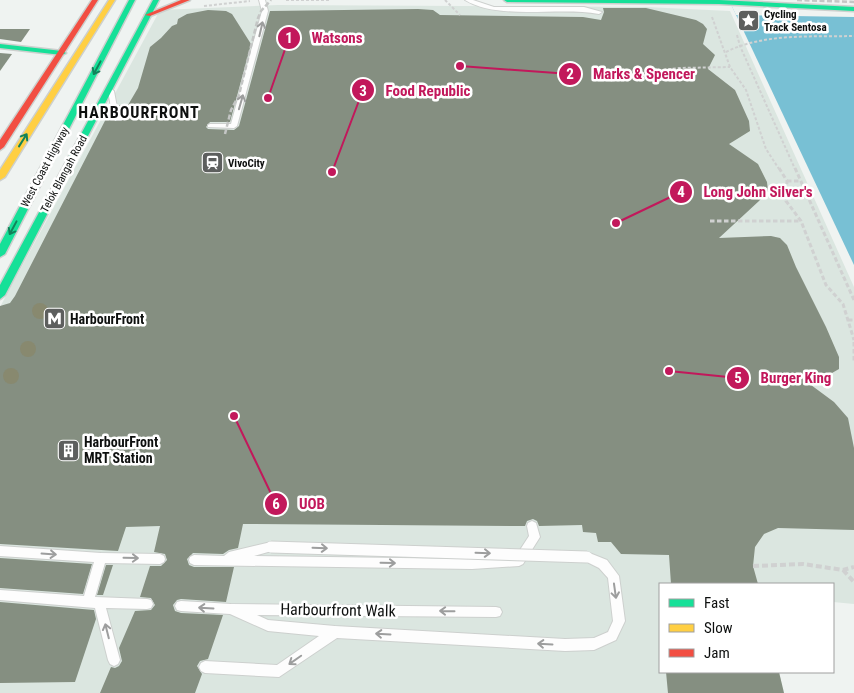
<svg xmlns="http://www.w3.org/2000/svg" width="854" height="693" font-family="'Roboto Condensed',sans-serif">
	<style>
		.built { fill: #dbe6e0 }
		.water { fill: #78c0d4 }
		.pier { fill: #eff3f1 }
		.building { fill: #858f81 }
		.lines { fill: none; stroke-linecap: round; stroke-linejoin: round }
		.lane-casing { stroke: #cdd0ce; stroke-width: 2 }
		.fast-casing { stroke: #cdd0ce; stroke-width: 3 }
		.slow-casing { stroke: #cdd0ce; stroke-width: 3 }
		.jam-casing { stroke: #cdd0ce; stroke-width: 3 }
		.path-far2 { stroke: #d0d1d1; stroke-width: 2; stroke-dasharray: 3 2; stroke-linecap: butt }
		.path-far1 { stroke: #d0d1d1; stroke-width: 3; stroke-dasharray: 4.5 2.5; stroke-linecap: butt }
		.path { stroke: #d0d1d1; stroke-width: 4; stroke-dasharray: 6 3; stroke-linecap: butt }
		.lane { fill: #fdfdfd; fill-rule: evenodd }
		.fast { fill: #16e098; fill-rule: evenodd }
		.slow { fill: #ffcf43; fill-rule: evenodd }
		.jam { fill: #f24e42; fill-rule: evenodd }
		.rail { stroke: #c4c6c5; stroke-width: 2.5; stroke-dasharray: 5 2.5; stroke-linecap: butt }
		.lane-bridge-casing { stroke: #cdd0ce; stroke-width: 13; stroke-linecap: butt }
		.lane-bridge { stroke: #fdfdfd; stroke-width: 11 }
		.tree { fill: #88896f }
		.oneway { stroke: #9d9e9e }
		.oneway2 { stroke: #12825a }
		.labels { text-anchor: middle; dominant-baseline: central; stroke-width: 5; stroke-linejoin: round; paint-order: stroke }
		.far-poi-label { font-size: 11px; font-weight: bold; fill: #0e100f; stroke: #fff; text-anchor: start }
		.far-street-label { font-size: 11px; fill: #0e100f; stroke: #fff }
		.poi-label { font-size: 14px; font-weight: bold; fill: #0e100f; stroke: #fff; text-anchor: start }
		.far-district-label { font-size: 16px; font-weight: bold; letter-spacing: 1px; fill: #0e100f; stroke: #fff }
		.near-street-label { font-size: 16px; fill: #0e100f; stroke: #fff }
		.leader { fill: none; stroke: #c2185b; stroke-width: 2 }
		.callout-dot { fill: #c2185b; stroke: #fff; stroke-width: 2 }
		.mark-label { font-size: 15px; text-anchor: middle; font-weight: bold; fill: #fff }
		.callout-label { font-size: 15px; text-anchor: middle; font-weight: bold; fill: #c2185b; stroke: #fff; stroke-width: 5; stroke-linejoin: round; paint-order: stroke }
	</style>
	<rect width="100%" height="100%" fill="#eff3f1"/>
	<polygon class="built" points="278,5 645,7 730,11 854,287 854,604 833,602 833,584 660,584 660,672 779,672 784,693 0,693 0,307 160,10"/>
	<polygon class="water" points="729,0 854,0 854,265"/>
	<polygon class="pier" points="729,0 854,0 854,17 736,15"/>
	<g class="building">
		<polygon points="603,8 646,8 696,20 703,24 707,29 703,44 715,55 708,69 735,90 749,121 750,131 729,144 758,164 767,182 768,191 759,201 719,238 771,236 780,238 787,245 796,267 826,327 839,357 839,369 811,385 834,402 848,418 854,448 854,530 778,528 764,534 755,547 753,566 758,584 671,584 669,555 621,554 611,542 598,542 596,533 583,532 582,525 539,526 537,521 533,519 527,521 525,526 243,524 238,548 229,550 223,554 193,553 187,559 189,565 194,567 234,567 226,602 181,599 177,600 173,605 175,611 181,613 223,615 208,659 200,661 197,666 202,674 195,693 100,693 111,667 115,668 119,666 122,661 119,648 135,611 151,610 155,605 151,598 140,597 150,566 161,566 167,560 165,554 154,552 160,526 126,527 118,551 0,544 0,306 10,303 15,296 110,111 115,121 123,120 118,105 128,105 138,88 150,47 161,38 172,26 177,24 178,19 187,14 208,10 226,11 232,14 251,44 230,122 210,122 206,127 208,129 234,130 239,126 270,11 418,9 433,10 440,15 583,17 601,20 604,12"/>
		<polygon points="0,29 30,29 21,42 0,39"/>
		<polygon points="0,53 12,54 0,71"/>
		<polygon points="0,558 92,564 83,594 0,588"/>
		<polygon points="106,565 113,565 103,595 97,595"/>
		<polygon points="0,602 94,610 96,619 75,682 0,683"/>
		<polygon points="666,672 779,672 784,693 668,693"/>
	</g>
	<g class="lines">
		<defs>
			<g id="lane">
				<polygon points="259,0 265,0 268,11 237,126 234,128 208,127 208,125 210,124 231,124 262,11"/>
				<path d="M465,0h8l21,7h90l18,5 -3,2c-40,-8 -100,7 -134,-14z"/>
				<polygon points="111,89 114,91 118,113 122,119 121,120 117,120 112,113 108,91"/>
				<polygon points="532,521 536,523 540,537 523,564 519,566 472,569 194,565 190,563 189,560 190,557 194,555 224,556 229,552 271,542 275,544 276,547 275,550 254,556 472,559 516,556 529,536 527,526 528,523"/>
				<polygon points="0,546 101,553 160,554 164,556 165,559 164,562 160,564 105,563 95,597 147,599 151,600 153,604 151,608 147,609 106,608 120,660 118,664 114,666 110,664 108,660 95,608 0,600 0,590 84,596 94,562 0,556"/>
				<polygon points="587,552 607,560 619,576 625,621 616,640 594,650 565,651 337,638 279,677 205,673 201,671 199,667 201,663 205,661 277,665 319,636 268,631 230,614 181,611 177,610 175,606 177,602 181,601 231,604 496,607 500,608 502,612 500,616 496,617 257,615 268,620 335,626 565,639 594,638 608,632 613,621 608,578 599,568 583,560 582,557 583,554"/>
			</g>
			<g id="fast">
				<polygon points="129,0 135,0 5,254 0,257 0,244"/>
				<polygon points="153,0 159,0 5,295 0,299 0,285"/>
				<polygon points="504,0 719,0 854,7 854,11 719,4 507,2"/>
				<polygon points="0,44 62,51 66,53 62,55 0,48"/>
			</g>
			<polygon id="slow" points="109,0 115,0 5,177 0,180 0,170"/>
			<g id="jam">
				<polygon points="92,0 98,0 4,147 0,150 0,140"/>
				<polygon points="181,0 190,0 150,16 145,15"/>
			</g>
		</defs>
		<use href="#lane" class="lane-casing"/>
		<use href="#fast" class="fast-casing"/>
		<use href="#slow" class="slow-casing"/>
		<use href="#jam" class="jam-casing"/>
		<g class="path-far2">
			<polyline points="286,0 329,0"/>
			<polyline points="445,0 460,15"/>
			<polyline points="204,6 250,1"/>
			<polyline points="712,17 730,67 746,90 766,149 779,169"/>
			<polyline points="737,35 740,46 795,169"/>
			<path d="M726,52c38,-19 86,-15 128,-16"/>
			<polyline points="648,72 679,68 730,67"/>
		</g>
		<g class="path-far1">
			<polyline points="779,168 787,181 786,201 801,221 826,285 843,304 854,340"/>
			<polyline points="795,168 854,300"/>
			<polyline points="787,181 801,181"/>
			<polyline points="710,221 801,221"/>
			<polyline points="848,320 854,320"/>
			<polyline points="854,342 854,361"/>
		</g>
		<g class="path">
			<polyline points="753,566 803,564 843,570 854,567"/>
			<polyline points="843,570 854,582"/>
		</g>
		<use href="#lane" class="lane"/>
		<use href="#fast" class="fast"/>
		<use href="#slow" class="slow"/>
		<use href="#jam" class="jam"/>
		<g class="rail">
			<polyline points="797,0 854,2"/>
			<polyline points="225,134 231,110 239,95 258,18 261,11 271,0"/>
		</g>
		<defs>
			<polyline id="lane-bridge" points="271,547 587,557"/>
		</defs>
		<use href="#lane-bridge" class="lane-bridge-casing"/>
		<use href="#lane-bridge" class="lane-bridge"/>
	</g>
	<g class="tree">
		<circle cx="40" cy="311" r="8"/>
		<circle cx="28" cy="349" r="8"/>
		<circle cx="11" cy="376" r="8"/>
	</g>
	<defs><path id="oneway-shaft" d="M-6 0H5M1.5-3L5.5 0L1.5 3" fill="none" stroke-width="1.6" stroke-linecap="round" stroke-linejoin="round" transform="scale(1.25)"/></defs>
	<g class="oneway">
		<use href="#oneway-shaft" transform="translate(261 29) rotate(-77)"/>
		<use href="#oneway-shaft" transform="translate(241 102) rotate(-74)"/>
		<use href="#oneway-shaft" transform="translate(320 548) rotate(2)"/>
		<use href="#oneway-shaft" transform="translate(483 553) rotate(2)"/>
		<use href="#oneway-shaft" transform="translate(49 554) rotate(4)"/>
		<use href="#oneway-shaft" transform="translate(131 558) rotate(1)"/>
		<use href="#oneway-shaft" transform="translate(388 563) rotate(1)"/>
		<use href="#oneway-shaft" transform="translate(615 591) rotate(82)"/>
		<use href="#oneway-shaft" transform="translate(206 608) rotate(-177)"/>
		<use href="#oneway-shaft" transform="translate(447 611) rotate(-179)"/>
		<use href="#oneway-shaft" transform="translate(107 631) rotate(-104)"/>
		<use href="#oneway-shaft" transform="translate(383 634) rotate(-177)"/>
		<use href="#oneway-shaft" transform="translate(545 644) rotate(-177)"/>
		<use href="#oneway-shaft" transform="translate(295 660) rotate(145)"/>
	</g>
	<g class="oneway2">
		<use href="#oneway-shaft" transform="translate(97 68) rotate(118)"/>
		<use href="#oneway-shaft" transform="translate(23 140) rotate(-58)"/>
		<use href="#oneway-shaft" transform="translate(13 228) rotate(118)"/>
	</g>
	<defs>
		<symbol id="sight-square" viewBox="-11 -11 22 22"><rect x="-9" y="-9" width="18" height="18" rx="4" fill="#5d5f5e" stroke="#fff"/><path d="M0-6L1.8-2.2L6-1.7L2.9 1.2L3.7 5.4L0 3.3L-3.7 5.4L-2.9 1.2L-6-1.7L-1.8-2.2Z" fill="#fff"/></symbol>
		<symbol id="station-square" viewBox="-11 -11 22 22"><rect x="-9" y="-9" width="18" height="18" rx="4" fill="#5d5f5e" stroke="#fff"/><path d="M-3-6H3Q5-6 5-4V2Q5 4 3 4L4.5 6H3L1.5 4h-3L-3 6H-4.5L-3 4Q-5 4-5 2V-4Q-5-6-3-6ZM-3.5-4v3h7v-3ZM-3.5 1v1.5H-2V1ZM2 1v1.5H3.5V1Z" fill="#fff"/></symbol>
		<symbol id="metro-square" viewBox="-11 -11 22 22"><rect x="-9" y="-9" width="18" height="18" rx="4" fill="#5d5f5e" stroke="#fff"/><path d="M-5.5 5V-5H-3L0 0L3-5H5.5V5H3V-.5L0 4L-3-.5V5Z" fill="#fff"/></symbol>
		<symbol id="building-square" viewBox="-11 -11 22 22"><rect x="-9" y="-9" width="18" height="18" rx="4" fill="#5d5f5e" stroke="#fff"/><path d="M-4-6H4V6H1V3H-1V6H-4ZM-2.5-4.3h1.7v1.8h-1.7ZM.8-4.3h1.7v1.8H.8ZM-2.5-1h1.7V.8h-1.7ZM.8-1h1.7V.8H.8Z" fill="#fff"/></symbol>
	</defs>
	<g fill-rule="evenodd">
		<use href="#sight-square" x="736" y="8" width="25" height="25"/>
		<use href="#station-square" x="200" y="150" width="25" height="25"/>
		<use href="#metro-square" x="42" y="306" width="25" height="25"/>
		<use href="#building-square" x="56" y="438" width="25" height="25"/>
	</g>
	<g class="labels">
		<g class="far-poi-label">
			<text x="764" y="14">Cycling<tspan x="764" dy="13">Track Sentosa</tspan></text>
			<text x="228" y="163">VivoCity</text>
		</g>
		<g class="far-street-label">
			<text transform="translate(45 167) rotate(-62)">West Coast Highway</text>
			<text transform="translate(64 174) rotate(-62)">Telok Blangah Road</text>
		</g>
		<g class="poi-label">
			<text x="70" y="319">HarbourFront</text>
			<text x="84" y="442">HarbourFront<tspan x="84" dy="16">MRT Station</tspan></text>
		</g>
		<g class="far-district-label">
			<text x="139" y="112">HARBOURFRONT</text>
		</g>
		<g class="near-street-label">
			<text transform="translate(338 610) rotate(1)">Harbourfront Walk</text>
		</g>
	</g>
	<path class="leader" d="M268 98L289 38M460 66L570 74M332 172L363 90M616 223L681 192M669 371L738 378M234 416L276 504"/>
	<g class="callout-dot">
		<circle cx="268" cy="98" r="5"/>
		<circle cx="460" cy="66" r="5"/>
		<circle cx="332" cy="172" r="5"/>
		<circle cx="616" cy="223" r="5"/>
		<circle cx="669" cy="371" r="5"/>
		<circle cx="234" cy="416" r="5"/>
		<circle cx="289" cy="38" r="12"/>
		<circle cx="570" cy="74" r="12"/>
		<circle cx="363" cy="90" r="12"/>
		<circle cx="681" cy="192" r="12"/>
		<circle cx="738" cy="378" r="12"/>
		<circle cx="276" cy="504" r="12"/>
	</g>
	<g class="mark-label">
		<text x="289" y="43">1</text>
		<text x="570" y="79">2</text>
		<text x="363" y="96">3</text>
		<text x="681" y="197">4</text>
		<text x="738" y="383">5</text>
		<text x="276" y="509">6</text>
	</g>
	<g class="callout-label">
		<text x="337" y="43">Watsons</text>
		<text x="644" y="79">Marks &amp; Spencer</text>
		<text x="428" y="96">Food Republic</text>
		<text x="758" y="197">Long John Silver's</text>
		<text x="796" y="383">Burger King</text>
		<text x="312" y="509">UOB</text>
	</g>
	<rect x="659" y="583" width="175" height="90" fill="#ffffff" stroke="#9f9f9f"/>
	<rect x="669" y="599" width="25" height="8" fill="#16e098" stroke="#9f9f9f"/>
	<text x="704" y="608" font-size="15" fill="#0e100f">Fast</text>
	<rect x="669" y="624" width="25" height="8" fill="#ffcf43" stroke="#9f9f9f"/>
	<text x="704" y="633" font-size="15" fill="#0e100f">Slow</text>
	<rect x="669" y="649" width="25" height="8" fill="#f24e42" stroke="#9f9f9f"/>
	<text x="704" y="658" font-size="15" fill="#0e100f">Jam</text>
</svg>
